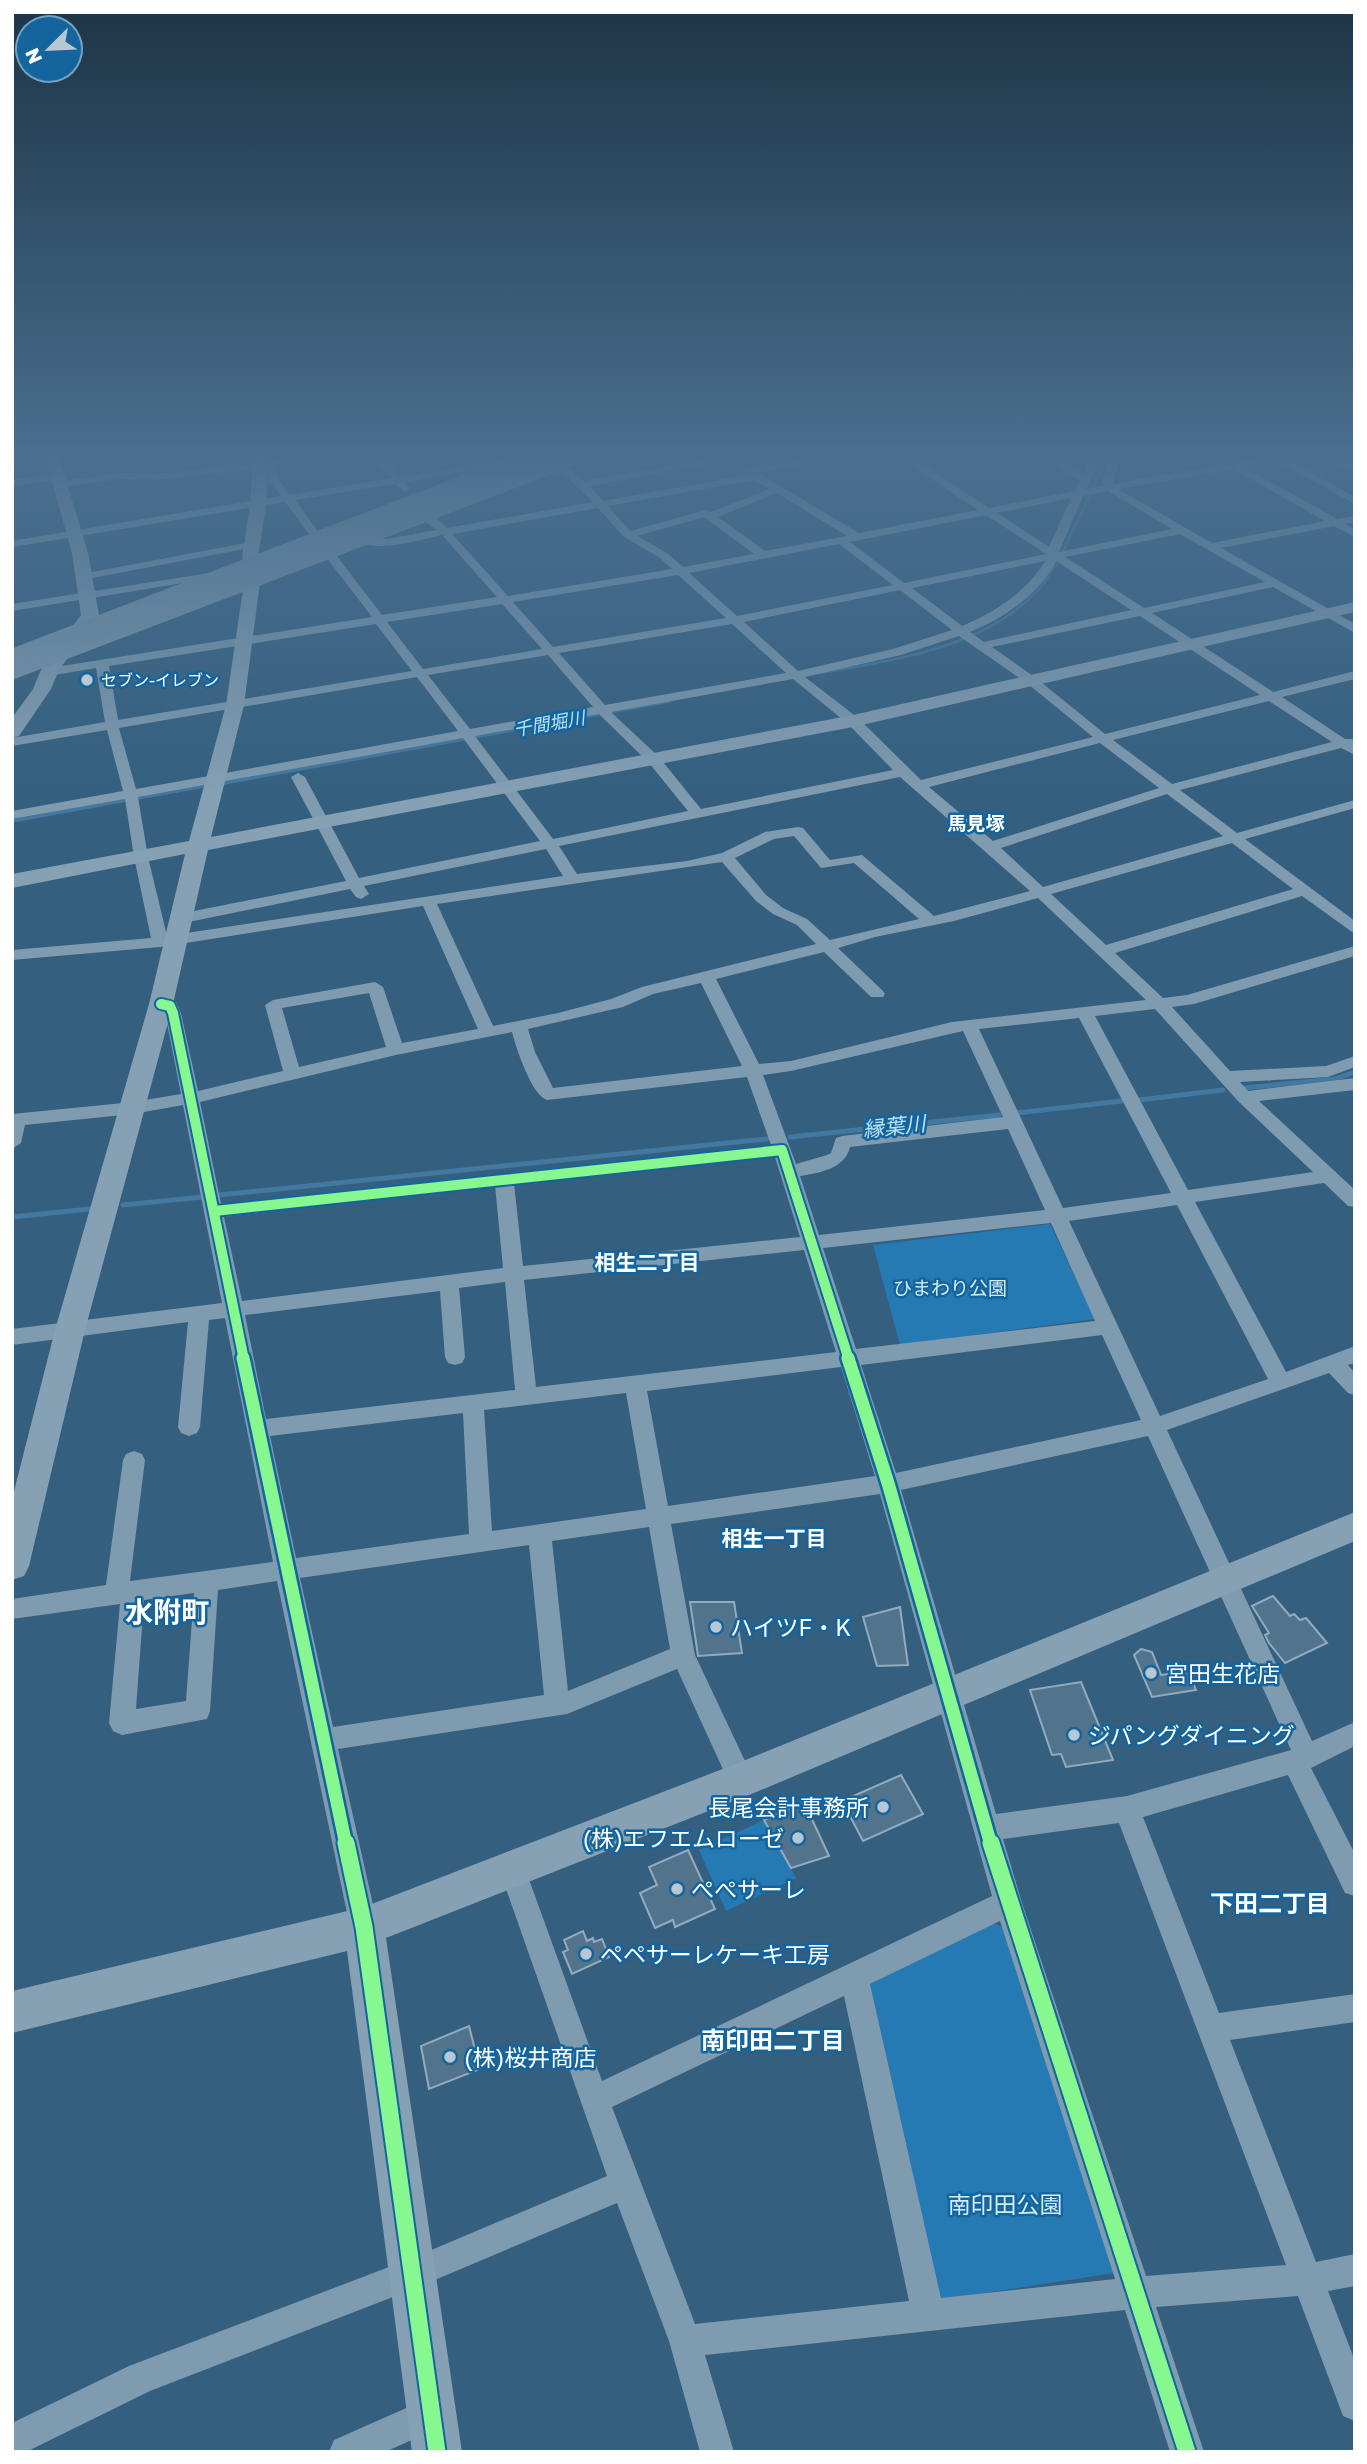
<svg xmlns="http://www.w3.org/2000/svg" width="1367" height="2464" font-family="'Golos Text','Noto Sans JP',sans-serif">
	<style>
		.green { fill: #257ab3 }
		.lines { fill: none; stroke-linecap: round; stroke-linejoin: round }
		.stream-far2 { stroke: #4378a0; stroke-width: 2.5 }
		.stream-far1 { stroke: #4378a0; stroke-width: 3.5 }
		.stream { stroke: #4378a0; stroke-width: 5 }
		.building { fill: #51748c; stroke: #93abbd; stroke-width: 2 }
		.street { fill: #7f9baf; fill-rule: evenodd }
		.secondary { fill: #86a0b4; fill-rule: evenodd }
		.highway { fill: #7f9aae; fill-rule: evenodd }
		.highway-bridge { stroke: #7f9aae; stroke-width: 20 }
		.cycleway-far2-casing { stroke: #14659e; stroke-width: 14 }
		.cycleway-far1-casing { stroke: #14659e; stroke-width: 18 }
		.cycleway-casing { stroke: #14659e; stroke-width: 21 }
		.cycleway-far2 { stroke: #87f88f; stroke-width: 10 }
		.cycleway-far1 { stroke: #87f88f; stroke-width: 13 }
		.cycleway { stroke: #87f88f; stroke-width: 17 }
		.poi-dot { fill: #b8c7d2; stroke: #14659e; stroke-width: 2.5 }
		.labels { text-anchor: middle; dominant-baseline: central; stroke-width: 5; stroke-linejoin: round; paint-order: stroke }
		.far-poi-label { font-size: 16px; fill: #fff; stroke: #14659e; text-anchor: start }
		.far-water-label { font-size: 18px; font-style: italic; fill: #bce2fa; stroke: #14659e }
		.far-quarter-label { font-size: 19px; font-weight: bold; fill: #fff; stroke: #14659e }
		.park-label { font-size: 19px; fill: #d4edfd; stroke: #14659e }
		.water-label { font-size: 21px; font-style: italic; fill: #bce2fa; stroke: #14659e }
		.neighbourhood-label { font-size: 21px; font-weight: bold; fill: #fff; stroke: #14659e }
		.near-poi-label { font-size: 23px; fill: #fff; stroke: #14659e; text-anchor: start }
		.near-park-label { font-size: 23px; fill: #d4edfd; stroke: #14659e }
		.near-neighbourhood-label { font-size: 24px; font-weight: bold; fill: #fff; stroke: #14659e }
		.near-quarter-label { font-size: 28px; font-weight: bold; fill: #fff; stroke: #14659e }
	</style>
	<rect width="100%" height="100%" fill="#345f7e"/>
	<g class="green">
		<polygon points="1050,1224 1095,1319 900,1345 873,1245"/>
		<polygon points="764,1820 796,1878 726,1911 699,1850"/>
		<polygon points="993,1923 1003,1927 1114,2273 941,2300 870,1984"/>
	</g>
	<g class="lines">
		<g class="stream-far2">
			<polyline points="1093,488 1108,453"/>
			<polyline points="1063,551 1089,497"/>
			<path d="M821,673c72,-13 164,-25 217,-83 7,-7 12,-17 18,-26"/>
		</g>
		<g class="stream-far1">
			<polyline points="219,784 670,701"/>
			<polyline points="12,821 209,785"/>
		</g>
		<g class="stream">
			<polyline points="1243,1088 1335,1079 1355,1072"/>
			<polyline points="1139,1100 1223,1090"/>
			<polyline points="1017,1113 1121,1101"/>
			<polyline points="790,1137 999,1115"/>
			<polyline points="219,1195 767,1139"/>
			<polyline points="123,1205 202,1197"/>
			<polyline points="12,1217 90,1209"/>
		</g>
	</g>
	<g class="building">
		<polygon points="1273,1596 1290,1616 1294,1614 1300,1620 1306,1618 1327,1643 1285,1663 1269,1643 1265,1635 1269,1633 1252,1606"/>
		<polygon points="690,1602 734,1602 742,1653 698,1656"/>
		<polygon points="900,1607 908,1665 877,1666 863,1617"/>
		<polygon points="1141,1649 1152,1652 1161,1675 1188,1671 1196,1690 1152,1697 1134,1655"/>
		<polygon points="1081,1682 1113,1760 1066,1767 1061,1754 1052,1755 1030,1690"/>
		<polygon points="901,1775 923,1814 863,1841 842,1801"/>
		<polygon points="804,1802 829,1856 791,1868 764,1820"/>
		<polygon points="688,1850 715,1909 675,1927 673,1920 655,1928 640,1893 657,1885 649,1867"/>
		<polygon points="583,1931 587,1941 593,1938 594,1942 602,1939 609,1957 572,1974 563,1952 568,1950 564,1940"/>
		<polygon points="469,2026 480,2069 429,2089 421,2046"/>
	</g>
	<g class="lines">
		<g class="street">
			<polygon points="332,453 365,453 276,466 276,476 290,495 391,478 370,453 381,453 400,477 514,458 519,461 405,482 410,489 405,492 395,484 295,500 324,540 319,543 315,542 285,502 12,547 12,541 281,496 266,476 266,467 157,480 120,479 61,487 56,484 57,482 120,473 157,474"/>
			<path d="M743,453h25l-178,33 13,15 144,-26 -5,-4 5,-3 91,-15h24l-104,20 101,60 119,-23 -85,-57h12l84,55 86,-17 5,-11 -41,-27h13l32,20 10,-20h10l-18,36 18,-3 -2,-4 9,-29h10l-8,31 173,-31h24l-23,6 68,38v7l-79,-43 -32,6 93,52 18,-3v6l-10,2 10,5v8l-21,-11 -113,22 134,76v9l-82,-46 -121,26 121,79 82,-21v8l-73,18 63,42h9l1,16 -14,-7 -161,42 57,43 118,-33v8l-110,31 110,82v13l-53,-38 -187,57 48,45 24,-3 168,-49v10l-161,48 -22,3 58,64 96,-5 29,-10v11l-27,10 -88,5 8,9 107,-13v12l-96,11 96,89v17l-7,-1 -24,-23 -129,19 91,170 69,-26v17l-7,2 7,8v22l-7,-2 -19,-20 -162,57 145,311 43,-19v24l-44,22 44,86v42l-10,-3 -57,-118 -145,42 76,196 136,-19v28l-125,18 86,222 39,-8v32l-27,5 27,70v60l-12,-5 -45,-120 -142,11 48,145h-34l-45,-142 -420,45 29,97h-34l-31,-111 -52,-138 -206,87 -261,101 -124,61h-14v-29l117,-57 281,-107 197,-83 -108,-307 3,-9 10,-4 10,4 80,221 390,-185 -112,-402 -209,30 24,131 59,125 -4,9 -9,3 -9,-3 -55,-120 -110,45 -229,35 40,178 -4,10 -10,4 -10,-4 -4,-10 -73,-346 -59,9 -8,121 -3,8 -85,16 -9,-4 -4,-8 11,-119 -108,15v-20l94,-14 17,-125 3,-6 8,-3 8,3 3,6 -15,121 143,-19 -48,-244 -16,2 -9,107 -3,6 -8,3 -8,-3 -3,-6 10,-105 -176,23v-16l210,-26 -39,-198 -50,9 -108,11 -4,18 -9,6v-35l121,-12 48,-8 -16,-81 -12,-9 8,-5 15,3 5,11 17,78 85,-20 -18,-66 8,-5 102,-18 8,5 19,56 76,-14 -55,-123 -263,41 -148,13v-10l139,-12 -17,-81 -9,-58 -113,20v-8l111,-20 -16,-61 -95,16v-8l93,-16 -9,-54 -47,8 -6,-4 6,-4 323,-51 -49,-64 6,-3 4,1 49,64 115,-18 -55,-62c-24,5 -65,19 -85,5l5,-3 24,2 51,-9 -16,-11v-4c11,-2 19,5 26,13l146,-26 -36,-35v-4l4,-1 24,19zM1233,469l92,52 -113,22 -94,-54zM755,480l15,9 -59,23 -5,-2 -76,21 -22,-25zM1108,491l64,38 -113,23 24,-56zM777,493l70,43 -82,15 -47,-34zM1071,498l-22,49 -52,-34zM598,508l26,29 35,20 13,12 -164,27 -56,-62zM986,515l60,39 -142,29 -54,-41zM704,517l50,37 -71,13 -16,-14 -30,-17zM1180,534l85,48 -121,26 -79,-51zM839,544l54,41 -156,31 -48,-43zM1045,561c-18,31 -50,51 -83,65l-50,-38zM1056,561l75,49 -147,32 -14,-10c34,-14 69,-37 86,-71zM678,575l48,43 -173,29 -40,-45zM900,590l52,40 -59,19 -95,22 -54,-49zM502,604l40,45 -119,20 -36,-47zM1140,616l120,79 -155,39 -69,-56 -44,-31zM376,624l36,47 -294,49 -9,-54zM732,624l54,49 -181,32 -46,-52zM959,636l69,48 65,53 -172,43 -63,-62 -53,-41 96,-22zM548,655l45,52 -123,22 -42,-54zM417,677l41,54 -322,58 -17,-61zM793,679l55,45 45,46 -192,39 -42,-52 -48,-45zM1269,701l63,41 -160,42 -59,-44zM599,714l50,49 39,48 -135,28 -78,-103zM463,738l77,103 -181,37 -54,-101 -7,-4 -7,4 55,104 -167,33 -8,5 8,5 171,-35 6,8 5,2 8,-5 -5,-8 182,-37 17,27 -396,60 -19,-79 -10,-60zM1100,743l59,45 -166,53 -64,-54zM900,777l130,114 -96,25 -72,-61 -32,5 -27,-32 -5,-1 -33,5 -43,21 -35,8 -110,13 -18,-28zM1167,794l56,42 -180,51 -42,-39zM794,836l27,32 33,-5 65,56 -89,21 -23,-21 -24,-11 -17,-13 -31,-37 39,-19zM1232,843l61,46 -187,56 -55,-51zM722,862l34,39 17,13 24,11 19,19 -174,43 -31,12 -53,14 -65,13 -56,-122zM1038,898l108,102 -194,22 -161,39 -32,3 -43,-85 108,-27 47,45h12l2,-3 -2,-3 -45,-43 37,-11 79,-16zM701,983l41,83 -189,22 -18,-36 -7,-23 95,-22 30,-13zM369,993l17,54 -87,20 -17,-59zM1155,1009l83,92 75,71 -125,18 -93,-174zM1079,1018l92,175 -108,15 -84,-179zM963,1031l40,86 -161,19 -6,2 -5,15 -4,2 -31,9 -33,-89 28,-4zM512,1032c4,16 20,64 35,68l200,-23 24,68 -550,59 -21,-102 196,-47zM1008,1129l37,81 -226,25 -19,-59c19,-3 45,-7 50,-29zM775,1157l25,80 -277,29 -9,-83zM495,1185l8,83 -261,33 -18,-84zM1177,1205l91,174 -108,37 -91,-195zM1051,1223l44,98 -239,28 -33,-101zM804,1250l32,102 -300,35 -12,-107zM505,1282l10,108 -249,29 -21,-104 195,-24 5,66 3,6 7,2 7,-2 3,-6 -6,-69zM1102,1335l39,85 -245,53 -35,-108zM841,1367l34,109 -207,30 -21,-115zM626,1393l20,116 -154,22 -8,-121zM463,1413l6,121 -173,24 -26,-122zM1148,1436l143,314 -164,46 -131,18 -95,-324zM649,1527l21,122 -102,42 -16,-150zM529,1545l15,150 -211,32 -33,-149zM194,1593l-8,108 -50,8 8,-109zM1119,1823l167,442 -140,11 -124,-373 -19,-64zM1000,1921l115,358 -174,19 -71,-314zM844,1996l65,305 -214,23 -83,-217z"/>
			<polygon points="1317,453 1330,453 1355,467 1355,474"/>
			<polygon points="58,473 62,474 62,478 12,486 12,480"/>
			<polygon points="251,542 255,543 255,547 87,579 81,576 87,573"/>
			<polygon points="222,571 228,574 226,576 12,611 12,604"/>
			<polygon points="431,2397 443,2402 448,2414 443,2426 385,2452 329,2452 334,2440"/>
		</g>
		<g class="secondary">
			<polygon points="44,453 58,453 88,553 99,615 59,670 51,689 19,736 12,738 12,718 33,689 41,670 81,615 72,553"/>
			<polygon points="254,453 268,453 266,505 258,557 264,564 256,569 250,567 242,558 250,505"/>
			<polygon points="252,577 260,582 244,705 211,837 853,715 1355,602 1355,612 853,727 208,850 173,1004 85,1330 29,1566 24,1576 12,1580 12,1499 55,1330 149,1004 185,854 12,888 12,874 189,841 226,705 244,582"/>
			<polygon points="1355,1512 1355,1541 754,1793 386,1938 462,2452 412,2452 347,1951 12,2033 12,1991 364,1907 733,1765"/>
		</g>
		<polygon class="highway" points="574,453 600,453 597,457 12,680 12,665"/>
		<polyline class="highway-bridge" points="12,659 548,453"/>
		<defs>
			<g id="cycleway-far2">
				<polyline points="161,1004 170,1006 173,1013 244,1360"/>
				<polyline points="215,1211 782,1150 849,1360"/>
			</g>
			<g id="cycleway-far1">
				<polyline points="243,1358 346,1845"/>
				<polyline points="848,1358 888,1483 991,1845"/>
			</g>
			<g id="cycleway">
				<polyline points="346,1843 364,1927 437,2452"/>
				<polyline points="991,1843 1187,2452"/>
			</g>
		</defs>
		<use href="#cycleway-far2" class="cycleway-far2-casing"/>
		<use href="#cycleway-far1" class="cycleway-far1-casing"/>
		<use href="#cycleway" class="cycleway-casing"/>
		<use href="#cycleway-far2" class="cycleway-far2"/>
		<use href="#cycleway-far1" class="cycleway-far1"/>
		<use href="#cycleway" class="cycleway"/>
	</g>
	<linearGradient id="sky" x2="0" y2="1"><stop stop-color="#1d3445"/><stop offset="0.57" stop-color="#4a6f8f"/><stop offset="1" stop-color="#4a6f8f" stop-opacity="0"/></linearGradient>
	<rect width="1367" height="798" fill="url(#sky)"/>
	<g class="poi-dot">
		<circle cx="87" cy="680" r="7"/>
		<circle cx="716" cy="1627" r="7"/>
		<circle cx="1151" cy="1673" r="7"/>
		<circle cx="1074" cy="1735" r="7"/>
		<circle cx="883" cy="1807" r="7"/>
		<circle cx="798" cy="1838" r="7"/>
		<circle cx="677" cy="1889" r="7"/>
		<circle cx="586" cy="1954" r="7"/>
		<circle cx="450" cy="2057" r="7"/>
	</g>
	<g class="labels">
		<g class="far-poi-label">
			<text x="101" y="680">セブン-イレブン</text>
		</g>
		<g class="far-water-label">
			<text transform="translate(549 723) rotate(-10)">千間堀川</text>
		</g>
		<g class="far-quarter-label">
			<text x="976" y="822">馬見塚</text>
		</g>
		<g class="park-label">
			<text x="950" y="1287">ひまわり公園</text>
		</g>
		<g class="water-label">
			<text transform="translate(894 1126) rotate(-6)">縁葉川</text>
		</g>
		<g class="neighbourhood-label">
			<text x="647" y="1262">相生二丁目</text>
			<text x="774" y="1538">相生一丁目</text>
		</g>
		<g class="near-poi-label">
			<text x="730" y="1627">ハイツF・K</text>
			<text x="1165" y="1673">宮田生花店</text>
			<text x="1088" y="1735">ジパングダイニング</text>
			<text x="869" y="1807" text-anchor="end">長尾会計事務所</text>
			<text x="784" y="1838" text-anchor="end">(株)エフエムローゼ</text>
			<text x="691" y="1889">ぺぺサーレ</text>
			<text x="600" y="1954">ペペサーレケーキ工房</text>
			<text x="464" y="2057">(株)桜井商店</text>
		</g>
		<g class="near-park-label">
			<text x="1005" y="2204">南印田公園</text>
		</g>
		<g class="near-neighbourhood-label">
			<text x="1270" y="1902">下田二丁目</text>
			<text x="773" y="2039">南印田二丁目</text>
		</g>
		<g class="near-quarter-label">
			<text x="167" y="1611">水附町</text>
		</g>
	</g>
	<rect width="1367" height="2464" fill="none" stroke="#ffffff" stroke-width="28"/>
	<g transform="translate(49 49) rotate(246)"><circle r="33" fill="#14659e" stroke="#72a3c5" stroke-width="2"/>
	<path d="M0-5L12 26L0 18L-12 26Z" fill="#b8c7d2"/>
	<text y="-10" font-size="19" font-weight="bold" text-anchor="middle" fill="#ffffff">N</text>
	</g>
</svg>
